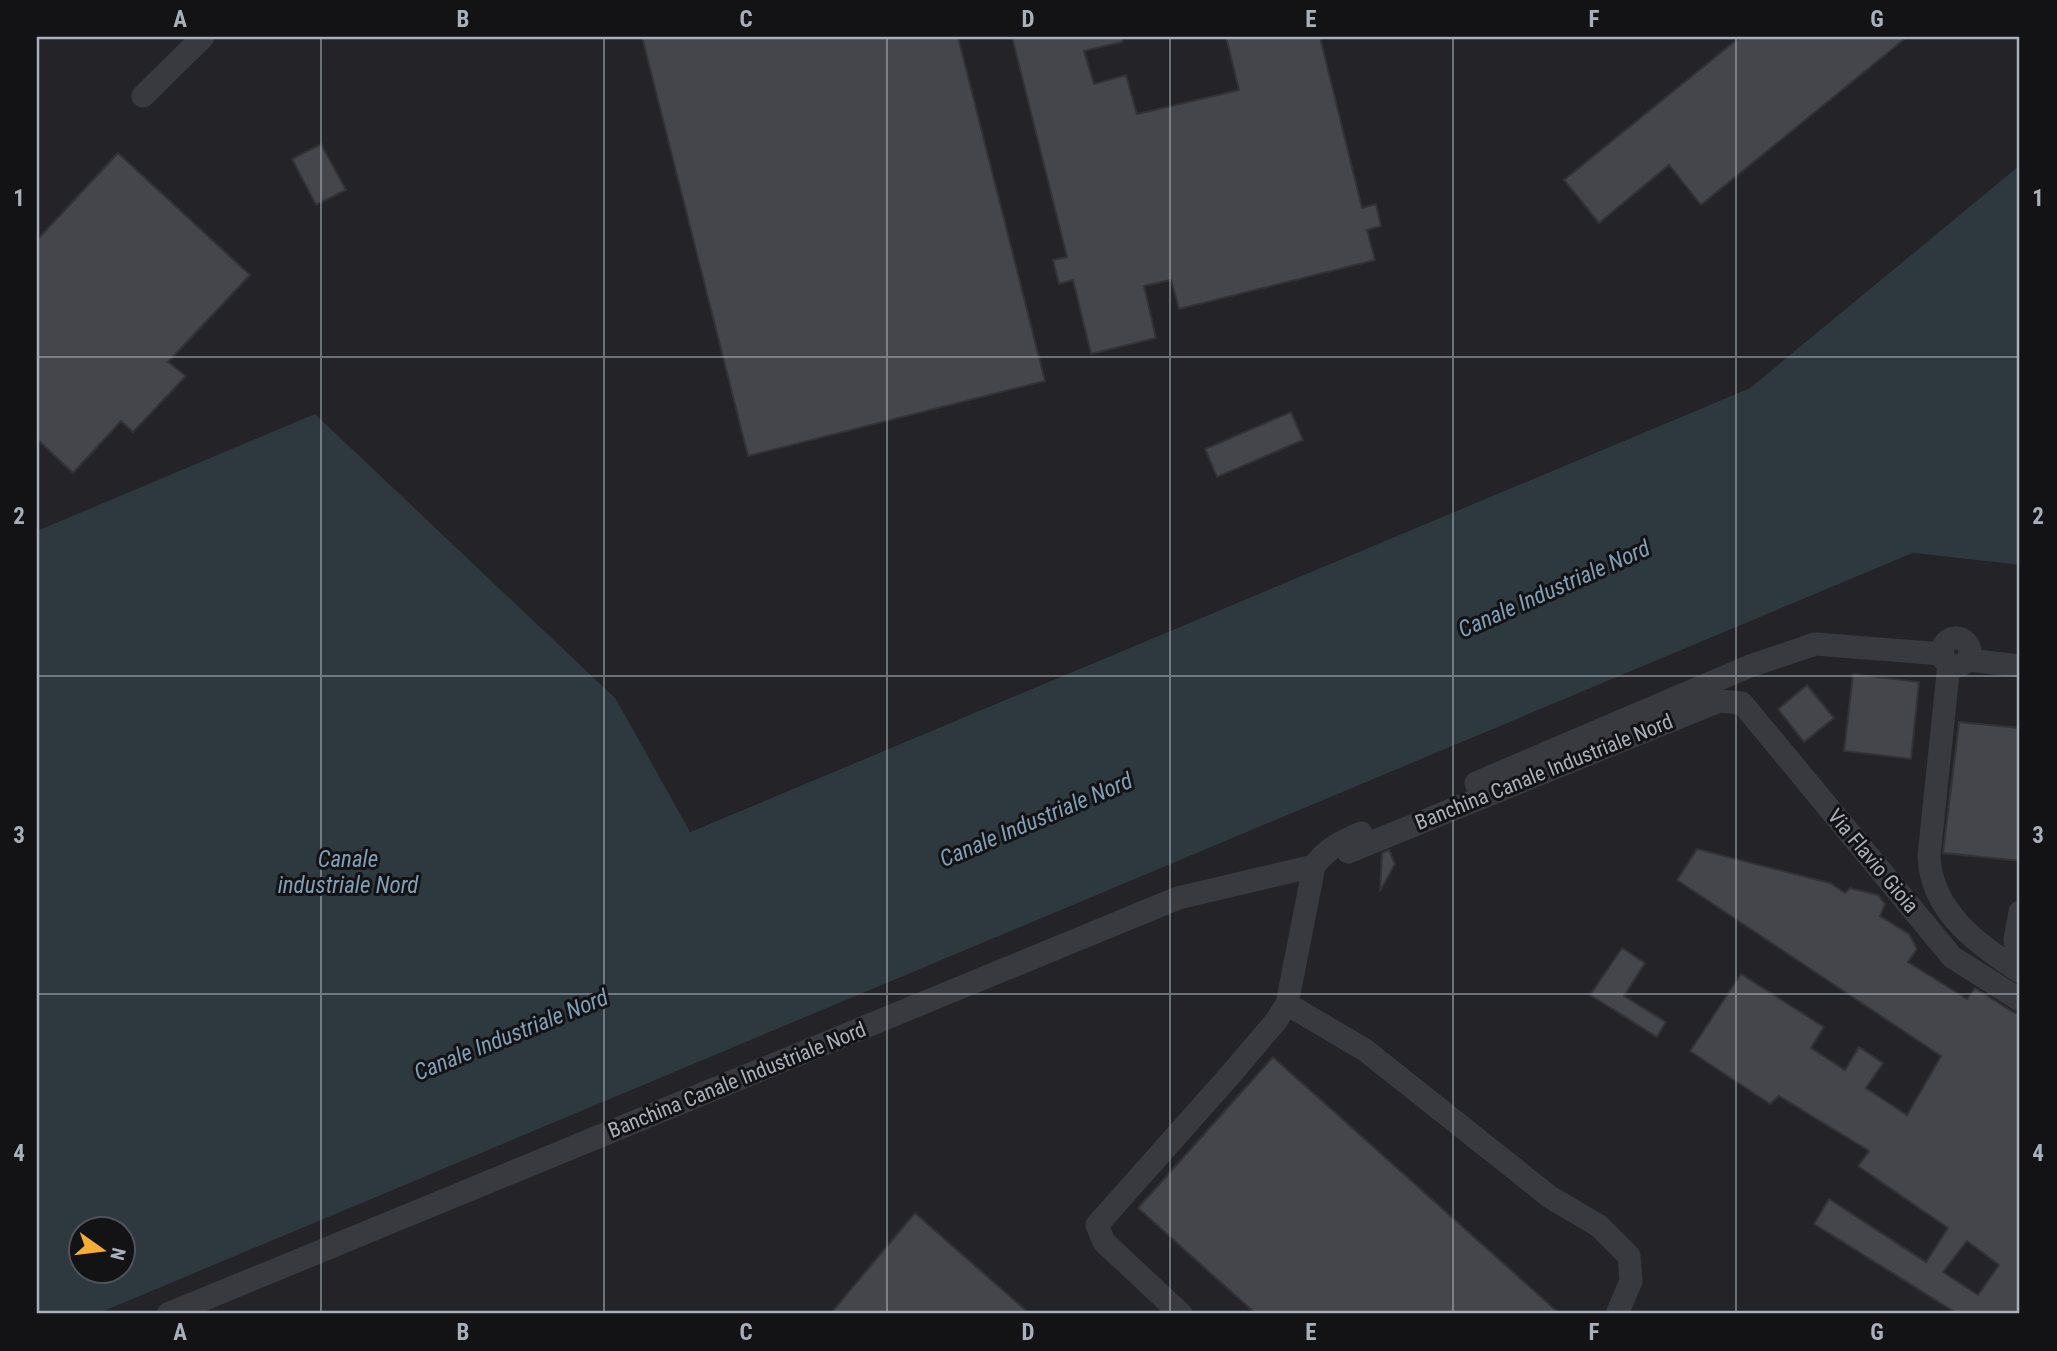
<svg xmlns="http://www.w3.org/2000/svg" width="2057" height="1351" font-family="'Roboto Condensed',sans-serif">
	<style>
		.built { fill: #242428 }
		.water { fill: #2e383f; fill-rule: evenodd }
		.building { fill: #44464b; stroke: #323237; stroke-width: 2; fill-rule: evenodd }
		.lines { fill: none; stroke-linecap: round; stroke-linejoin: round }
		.minor { stroke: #393a40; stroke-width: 23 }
		.grid { fill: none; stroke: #aab0ba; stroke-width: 2; stroke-opacity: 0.55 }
		.labels { text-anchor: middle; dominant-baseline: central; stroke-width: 6; stroke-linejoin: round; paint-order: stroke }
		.street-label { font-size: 21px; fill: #aab0ba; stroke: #131316 }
		.water-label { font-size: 23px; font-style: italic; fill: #819fb6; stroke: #131316 }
		.neatline { fill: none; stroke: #aab0ba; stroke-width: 2.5 }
		.grid-label { font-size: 23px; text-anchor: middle; font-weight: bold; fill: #aab0ba }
	</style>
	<rect width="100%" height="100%" fill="#18181b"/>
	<g class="built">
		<polygon points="37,37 2020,37 2020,165 1750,388 689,832 616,699 37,531"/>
		<polygon points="1913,553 2020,565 2020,1314 97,1314"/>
	</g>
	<path class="water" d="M2020,165v400l-107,-12 -1816,761h-60v-783l278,-117 301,285 74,133 1060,-444zM80,1228h42v42h-42z"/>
	<g class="building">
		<polygon points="642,37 958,37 1045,381 748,456"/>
		<polygon points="1012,37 1122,37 1122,42 1084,51 1094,84 1126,75 1137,114 1239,90 1226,37 1320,37 1362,208 1376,204 1381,226 1367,230 1375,260 1179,309 1171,280 1144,286 1156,338 1091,354 1073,280 1059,284 1053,260 1067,257"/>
		<polygon points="1740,37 1907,37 1701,205 1669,165 1599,223 1564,180"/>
		<polygon points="321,144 346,190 316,205 292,159"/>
		<polygon points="118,153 250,275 168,362 186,376 133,432 121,421 73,473 37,439 37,240"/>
		<polygon points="1291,412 1303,440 1217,477 1205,449"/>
		<polygon points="1853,674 1919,682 1911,759 1844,751"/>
		<polygon points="1807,685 1834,718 1804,742 1778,709"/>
		<polygon points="1959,722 2020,728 2020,861 1943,853"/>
		<path d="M1697,849l133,34 15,10 5,-5 28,7 7,9 -5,12 29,18 8,15 -9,13 59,37 8,-11 38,24 7,2v300h-62l-144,-90 15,-25 97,63 22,-34 -90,-62 11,-15 -90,-55 -9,8 -80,-53 51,-77 83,53 -13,21 34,22 14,-23 24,16 -17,25 41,27 34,-59 -264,-176zM1967,1241l32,24 -21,30 -35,-23z"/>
		<polygon points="1389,850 1395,864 1380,891 1382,853"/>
		<polygon points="1622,948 1645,963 1624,996 1666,1022 1657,1037 1590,995"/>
		<polygon points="1273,1057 1560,1314 1256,1314 1138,1208"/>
		<polygon points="915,1213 1030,1314 830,1314"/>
	</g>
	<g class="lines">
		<g class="minor">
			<polyline points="143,96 203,37"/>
			<circle cx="1956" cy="652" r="14"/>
			<polyline points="1967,660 2020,666"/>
			<path d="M1949,664l-20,192c2,56 49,88 91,116"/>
			<polyline points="1476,783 1750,666 1815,644 1943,654"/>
			<polyline points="1348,852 1719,701 1742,703 1952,957 2020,1000"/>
			<polyline points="2018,970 2015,939 2020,912"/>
			<path d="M1287,1004l27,-138c12,-17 28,-25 47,-33"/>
			<polyline points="168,1314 1178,898 1314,866"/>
			<polyline points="1181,1314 1104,1242 1097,1225 1231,1074 1276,1021 1287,1004 1365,1050 1550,1197 1599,1226 1629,1256 1631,1281 1617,1314"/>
		</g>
	</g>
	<path class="grid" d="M321,37v1277M604,37v1277M887,37v1277M1170,37v1277M1453,37v1277M1736,37v1277M37,357h1983M37,676h1983M37,994h1983"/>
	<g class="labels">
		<g class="street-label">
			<text transform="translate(1544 772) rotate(-22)">Banchina Canale Industriale Nord</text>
			<text transform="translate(1873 861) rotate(50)">Via Flavio Gioia</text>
			<text transform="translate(737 1080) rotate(-22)">Banchina Canale Industriale Nord</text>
		</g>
		<g class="water-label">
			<text transform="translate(1554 589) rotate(-24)">Canale Industriale Nord</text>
			<text transform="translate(1036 820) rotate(-23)">Canale Industriale Nord</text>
			<text x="348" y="859">Canale<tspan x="348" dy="26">industriale Nord</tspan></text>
			<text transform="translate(511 1035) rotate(-22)">Canale Industriale Nord</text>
		</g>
	</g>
	<rect width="2057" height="1351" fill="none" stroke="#131316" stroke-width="77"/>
	<g transform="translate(102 1250) rotate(104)"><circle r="33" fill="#131316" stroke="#4f5258" stroke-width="2"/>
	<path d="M0-5L12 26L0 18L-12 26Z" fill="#f5ad36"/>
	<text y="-10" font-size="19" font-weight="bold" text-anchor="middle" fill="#aab0ba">N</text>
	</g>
	<rect x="38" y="38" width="1980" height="1274" class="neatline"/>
	<g class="grid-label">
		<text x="180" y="27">A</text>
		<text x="463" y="27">B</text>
		<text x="746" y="27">C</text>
		<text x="1028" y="27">D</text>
		<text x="1311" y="27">E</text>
		<text x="1594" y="27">F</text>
		<text x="1877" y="27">G</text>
		<text x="19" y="206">1</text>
		<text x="2038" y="206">1</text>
		<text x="19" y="524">2</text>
		<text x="2038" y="524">2</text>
		<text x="19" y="843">3</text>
		<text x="2038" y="843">3</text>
		<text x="19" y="1161">4</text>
		<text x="2038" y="1161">4</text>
		<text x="180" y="1340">A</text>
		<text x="463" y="1340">B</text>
		<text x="746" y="1340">C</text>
		<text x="1028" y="1340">D</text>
		<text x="1311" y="1340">E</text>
		<text x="1594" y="1340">F</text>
		<text x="1877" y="1340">G</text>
	</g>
</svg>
